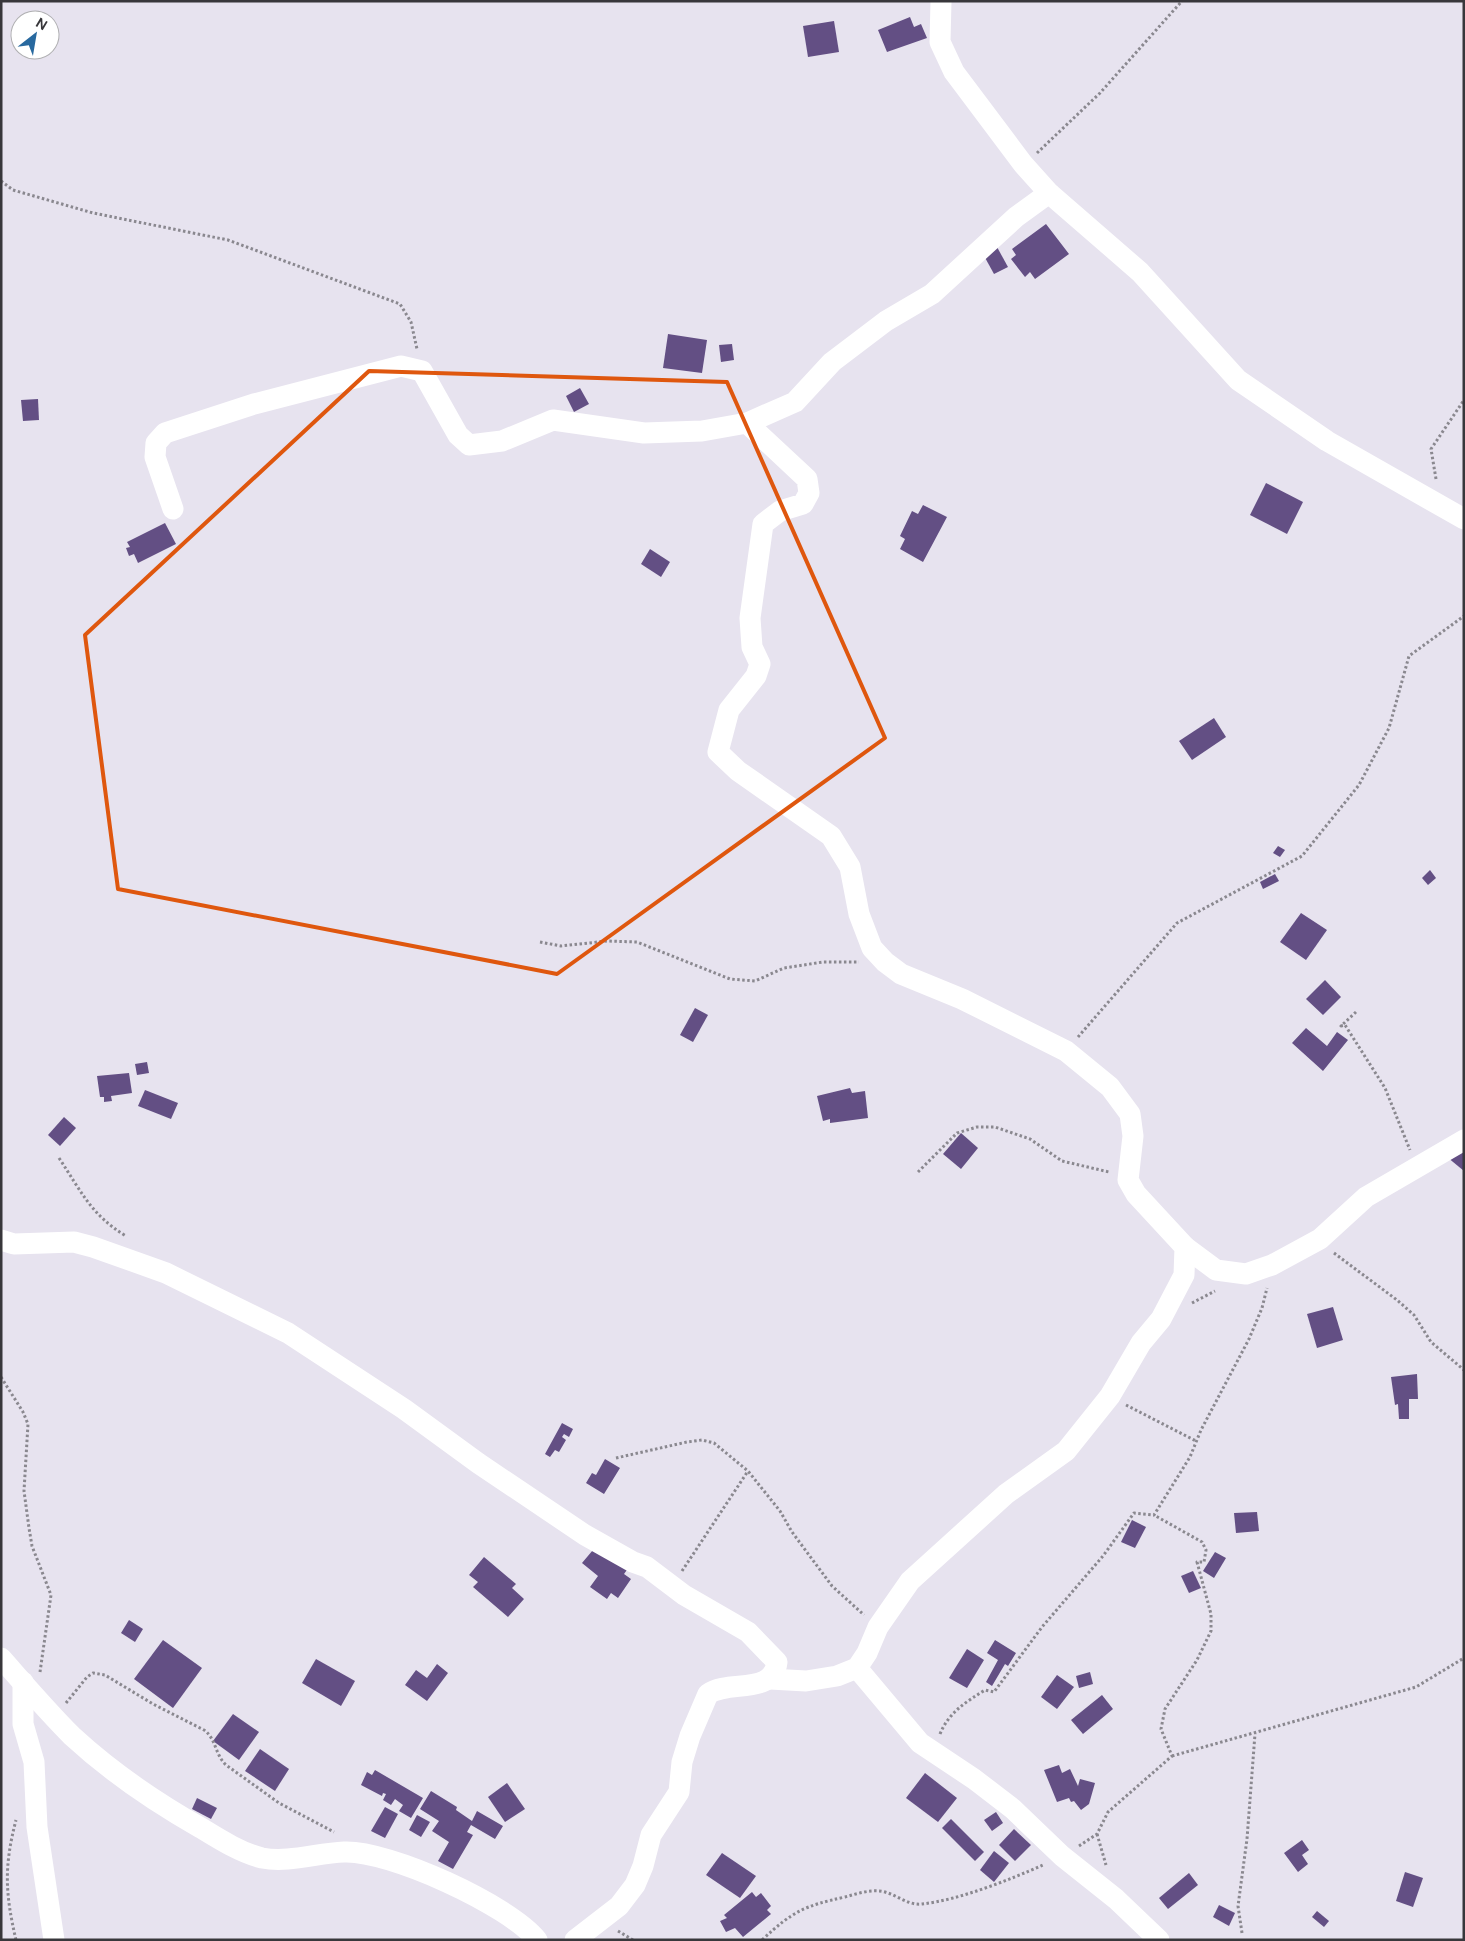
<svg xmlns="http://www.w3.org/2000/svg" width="1465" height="1941" font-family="'DM Sans',sans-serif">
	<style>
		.building { fill: #634f84 }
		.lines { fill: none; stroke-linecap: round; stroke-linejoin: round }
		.path { stroke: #8a888f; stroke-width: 3; stroke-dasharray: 2.5 2.5; stroke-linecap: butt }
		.minor { stroke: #fff; stroke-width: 21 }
		.marked { fill: none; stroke: #df570e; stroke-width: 4; stroke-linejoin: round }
	</style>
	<rect width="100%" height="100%" fill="#e7e3ef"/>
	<g class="building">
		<polygon points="910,17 914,27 921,24 927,38 887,52 878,30"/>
		<polygon points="834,21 839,52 808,57 803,26"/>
		<polygon points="1046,224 1069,254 1035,279 1030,272 1025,277 1011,259 1016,255 1012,249"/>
		<polygon points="997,247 1008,267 994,274 983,254"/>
		<polygon points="668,334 707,340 702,373 663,368"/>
		<polygon points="732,344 734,360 721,362 719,345"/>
		<polygon points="580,388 589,404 574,412 566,396"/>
		<polygon points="38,399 39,420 23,421 21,400"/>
		<polygon points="1266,483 1303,502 1287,534 1250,515"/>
		<polygon points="923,505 947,517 923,562 900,549 905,539 900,536 912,511 918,514"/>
		<polygon points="165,523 176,544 138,563 134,554 129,556 126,548 130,547 127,542"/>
		<polygon points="650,549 670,562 661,577 641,564"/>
		<polygon points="1214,718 1226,737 1192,760 1179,741"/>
		<polygon points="1278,846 1285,850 1280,857 1273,853"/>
		<polygon points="1430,870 1436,878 1428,885 1422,878"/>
		<polygon points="1275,874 1279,881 1263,889 1260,882"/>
		<polygon points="1301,913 1327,930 1306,960 1280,942"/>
		<polygon points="1325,980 1341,997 1323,1015 1306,999"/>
		<polygon points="695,1008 708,1015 693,1042 680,1035"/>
		<polygon points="1306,1028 1327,1046 1337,1032 1348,1040 1323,1071 1292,1043"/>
		<polygon points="147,1062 149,1073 137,1075 135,1064"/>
		<polygon points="129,1073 132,1093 111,1096 112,1101 104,1102 104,1097 100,1097 97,1076"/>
		<polygon points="850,1088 852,1093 865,1091 868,1118 830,1123 830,1119 823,1121 817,1096"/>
		<polygon points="145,1090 178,1103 171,1119 138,1106"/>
		<polygon points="64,1117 76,1128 60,1146 48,1135"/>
		<polygon points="961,1133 978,1148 961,1169 943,1154"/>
		<polygon points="1464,1151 1464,1171 1447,1157"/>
		<polygon points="1333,1307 1343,1340 1317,1348 1307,1314"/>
		<polygon points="1417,1374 1418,1399 1409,1399 1409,1419 1399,1419 1398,1404 1395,1405 1391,1377"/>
		<polygon points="562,1423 573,1429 569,1437 564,1434 562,1437 566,1440 559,1452 555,1450 550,1457 545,1454"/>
		<polygon points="605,1459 620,1468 604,1494 586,1483 592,1473 596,1475"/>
		<polygon points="1257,1512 1259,1531 1236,1533 1234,1513"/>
		<polygon points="1132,1520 1146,1527 1135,1548 1121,1542"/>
		<polygon points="598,1544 629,1567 624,1574 631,1579 618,1598 611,1593 607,1599 590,1587 598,1576 582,1563"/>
		<polygon points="1215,1552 1226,1558 1214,1578 1203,1571"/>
		<polygon points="484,1557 516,1584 512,1588 524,1599 508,1617 473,1587 478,1582 469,1575"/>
		<polygon points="1193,1571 1201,1588 1189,1593 1181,1576"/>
		<polygon points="129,1620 143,1629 135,1642 121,1633"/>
		<polygon points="163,1640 202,1668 173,1708 134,1679"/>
		<polygon points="995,1640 1016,1653 1008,1666 1005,1664 992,1686 986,1682 998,1660 987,1653"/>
		<polygon points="967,1649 984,1660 967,1688 949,1678"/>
		<polygon points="316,1659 355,1681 341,1706 302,1683"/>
		<polygon points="437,1664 448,1673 427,1701 405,1685 416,1670 427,1678"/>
		<polygon points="1090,1672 1093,1684 1079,1688 1076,1676"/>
		<polygon points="1057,1675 1074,1687 1057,1709 1041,1697"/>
		<polygon points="1102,1695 1113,1709 1083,1734 1071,1720"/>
		<polygon points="233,1714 259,1732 239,1760 213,1741"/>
		<polygon points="260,1749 289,1769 275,1791 245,1771"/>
		<polygon points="1059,1765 1062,1773 1070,1769 1078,1786 1080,1779 1095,1783 1089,1804 1081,1810 1074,1801 1071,1802 1069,1798 1057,1802 1044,1770"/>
		<polygon points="375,1770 423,1798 411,1818 399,1811 403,1805 395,1799 391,1805 383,1800 386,1794 383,1793 382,1796 361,1785 367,1772 372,1775"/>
		<polygon points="925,1773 957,1798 938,1822 906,1798"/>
		<polygon points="507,1783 525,1809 505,1822 488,1797"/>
		<polygon points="431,1791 457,1807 456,1810 472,1821 477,1811 503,1826 495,1839 471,1825 467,1832 473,1835 453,1869 438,1861 449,1842 432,1831 439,1821 420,1809"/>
		<polygon points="197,1798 217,1808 211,1819 192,1809"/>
		<polygon points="385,1807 398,1814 385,1838 371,1831"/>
		<polygon points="996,1812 1003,1823 992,1831 984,1820"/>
		<polygon points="417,1815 430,1822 421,1837 409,1830"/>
		<polygon points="951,1819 984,1852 975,1861 942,1828"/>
		<polygon points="1014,1829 1031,1845 1015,1861 999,1845"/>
		<polygon points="1302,1840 1309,1850 1302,1855 1308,1864 1298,1872 1284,1853"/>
		<polygon points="994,1851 1009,1863 994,1882 980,1870"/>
		<polygon points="722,1853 756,1876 740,1898 706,1875"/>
		<polygon points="1405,1872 1423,1878 1413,1907 1396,1901"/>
		<polygon points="1189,1873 1198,1885 1168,1909 1159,1898"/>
		<polygon points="752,1892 756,1897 761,1893 771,1906 767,1910 771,1914 743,1937 735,1928 726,1932 720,1921 727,1918 724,1915"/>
		<polygon points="1219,1905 1235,1913 1229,1926 1213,1917"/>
		<polygon points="1317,1911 1329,1921 1324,1927 1312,1917"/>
	</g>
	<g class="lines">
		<g class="path">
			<polyline points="1037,153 1100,93 1182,1"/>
			<polyline points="1,181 13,190 93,213 228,240 400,304 411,322 417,349"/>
			<polyline points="1436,479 1431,449 1464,400"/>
			<polyline points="540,942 561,946 607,941 637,942 730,979 755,981 784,968 823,962 859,962"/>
			<polyline points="1356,1012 1341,1026 1345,1025 1385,1088 1410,1150"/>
			<polyline points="1078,1037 1177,923 1302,856 1359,785 1389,728 1409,656 1464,616"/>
			<path d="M59,1158c22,33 32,57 67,78"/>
			<polyline points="918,1172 957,1133 977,1127 995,1127 1030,1139 1062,1161 1109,1172"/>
			<polyline points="1334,1253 1397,1300 1414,1315 1431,1342 1464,1370"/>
			<polyline points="1192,1303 1215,1291"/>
			<polyline points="1,1377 23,1412 28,1424 24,1491 29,1528 32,1546 51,1595 40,1672"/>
			<polyline points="1126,1405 1196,1441"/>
			<polyline points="616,1458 687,1442 702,1440 714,1443 748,1471 780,1511 792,1532 832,1586 864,1615"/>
			<polyline points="682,1571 748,1471"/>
			<path d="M66,1703l21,-26 6,-4 12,2 48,29 51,26c12,8 11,25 22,35l53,38 55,29"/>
			<path d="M940,1734c9,-22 26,-32 45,-44l9,2 48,-65 61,-71 31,-43 20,2 36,-58 11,-27 48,-91 13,-31 5,-20"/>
			<polyline points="1172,1756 1416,1687 1464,1658"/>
			<polyline points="1097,1834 1106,1865"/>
			<polyline points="1079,1846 1097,1834 1108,1812 1172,1756 1161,1729 1165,1709 1197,1660 1211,1631 1211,1614 1197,1562 1204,1562 1206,1550 1202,1542 1154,1515"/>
			<polyline points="618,1931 633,1940"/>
			<polyline points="1242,1933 1238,1906 1247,1839 1255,1734"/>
			<path d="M16,1940c-11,-47 -12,-74 0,-120"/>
			<path d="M762,1940c31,-29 42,-34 83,-43 11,-3 23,-7 34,-6 15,1 28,15 43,13 37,-4 87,-24 121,-39"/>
		</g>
		<g class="minor">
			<polyline points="941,1 940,42 954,72 1023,164 1049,193 1140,272 1238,380 1327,441 1464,519"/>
			<polyline points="747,423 807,479 809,493 803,504 780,511 763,524 750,618 752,647 760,664 756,676 729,710 718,752 738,771 831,836 850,867 859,914 872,948 885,962 901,974 962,999 1066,1051 1110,1087 1130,1114 1133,1136 1128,1180 1136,1194 1185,1247 1184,1275 1161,1319 1141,1343 1110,1396 1066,1451 1006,1494 910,1581 878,1627 867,1653 857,1668 837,1676 806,1681 770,1679"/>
			<polyline points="173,509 155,457 156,443 165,433 254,404 401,366 422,371 458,435 469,445 502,441 553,420 644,433 702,431 747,423 795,402 832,362 886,321 932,294 1016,217 1049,193"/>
			<path d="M1,1240l13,4 60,-2 19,5 73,26 122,60 116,76 74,54 107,72 48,27 14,5 37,28 64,37 29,30c-4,34 -48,17 -69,32l-18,42 -8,26 -3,30 -28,43 -8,31 -8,19 -16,21 -44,34"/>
			<polyline points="1185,1247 1216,1270 1246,1274 1272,1265 1320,1239 1366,1197 1464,1140"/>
			<path d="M1,1658c23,26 46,53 71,78 39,36 83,66 129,92 18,11 40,25 61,30 27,5 55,-5 82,-6 45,-2 165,53 193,88"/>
			<polyline points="857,1668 920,1743 974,1779 1013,1809 1062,1856 1116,1899 1159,1940"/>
			<polyline points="23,1682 23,1724 34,1762 37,1827 54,1940"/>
		</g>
	</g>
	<path class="marked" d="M369,371l358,11 158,356 -328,236 -439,-85 -33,-254z"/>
	<rect width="1465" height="1941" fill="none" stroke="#38373b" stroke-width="5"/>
	<g transform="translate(35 35) rotate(31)"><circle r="24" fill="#ffffff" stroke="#afafb1"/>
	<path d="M0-4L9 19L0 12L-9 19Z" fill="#28699f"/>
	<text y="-8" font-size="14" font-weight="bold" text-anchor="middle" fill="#38373b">N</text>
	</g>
</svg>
